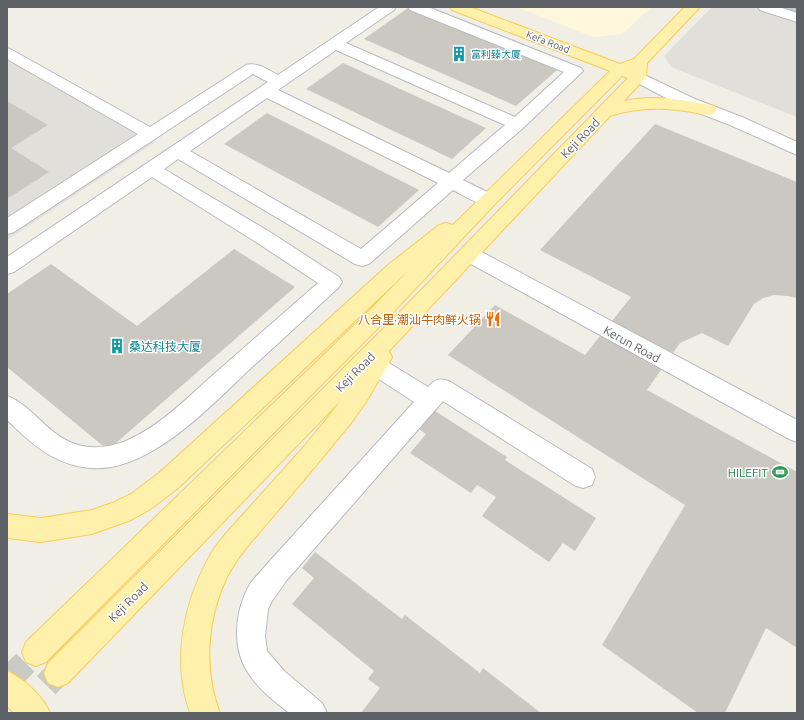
<svg xmlns="http://www.w3.org/2000/svg" width="804" height="720" font-family="Ubuntu,'Noto Sans SC',sans-serif">
	<style>
		.commercial { fill: #fff7db }
		.industrial { fill: #e1dfd9 }
		.building { fill: #cbc8c2 }
		.lines { fill: none; stroke-linecap: round; stroke-linejoin: round }
		.major-tunnel { stroke: #cbcbc5; stroke-width: 26; stroke-dasharray: 26 13; stroke-linecap: butt }
		.minor-casing { stroke: #b7bbbf; stroke-width: 2 }
		.major-casing { stroke: #fbcc53; stroke-width: 2 }
		.minor { fill: #fff; fill-rule: evenodd }
		.major { fill: #fff1ab; fill-rule: evenodd }
		.labels { text-anchor: middle; dominant-baseline: central; stroke-width: 3; stroke-linejoin: round; paint-order: stroke }
		.far-street-label { font-size: 10px; fill: #5d6166; stroke: #fff }
		.far-culture-label { font-size: 10px; fill: #0d838f; stroke: #fff; text-anchor: start }
		.street-label { font-size: 12px; fill: #5d6166; stroke: #fff }
		.food-label { font-size: 12px; fill: #c56008; stroke: #fff; text-anchor: end }
		.culture-label { font-size: 12px; fill: #0d838f; stroke: #fff; text-anchor: start }
		.leisure-label { font-size: 12px; fill: #27864d; stroke: #fff; text-anchor: end }
	</style>
	<rect width="100%" height="100%" fill="#f0eee5"/>
	<polygon class="commercial" points="515,7 652,7 622,34 594,37"/>
	<g class="industrial">
		<polygon points="712,7 797,7 797,117 671,67 664,56"/>
		<polygon points="7,58 155,142 7,240"/>
	</g>
	<g class="building">
		<polygon points="780,7 797,7 797,13"/>
		<polygon points="408,8 557,70 516,106 364,39"/>
		<polygon points="343,63 486,128 452,159 306,89"/>
		<polygon points="7,101 48,125 11,148 49,172 7,199"/>
		<polygon points="267,113 419,190 378,227 224,144"/>
		<polygon points="655,124 797,182 797,298 787,296 774,295 763,298 754,304 728,346 702,333 680,343 647,390 797,472 797,648 766,628 725,713 698,713 602,645 685,505 448,355 495,305 585,355 631,297 540,250"/>
		<polygon points="234,249 295,287 108,450 7,367 7,294 51,264 137,326"/>
		<polygon points="432,409 507,457 505,460 596,518 575,551 563,543 549,562 482,516 496,497 477,485 471,493 410,453 426,434 416,427"/>
		<polygon points="315,552 402,619 405,615 480,673 483,668 541,713 361,713 380,688 368,679 374,671 292,604 314,578 302,568"/>
	</g>
	<g class="lines">
		<g class="major-tunnel">
			<polyline points="7,681 36,652"/>
			<polyline points="19,713 58,673"/>
		</g>
		<defs>
			<g id="minor">
				<path d="M379,7h17l-2,3 -48,33 169,74 49,-45 -154,-62 -2,-3h20l153,61 2,3 -60,57 -60,52 32,16 2,4 -2,4c-14,4 -30,-8 -42,-14l-84,74 -7,2 -7,-2 -177,-105 -14,10 106,63 69,45 3,5 -3,5c-29,27 -58,54 -87,80 -41,38 -107,112 -169,100 -32,-5 -53,-25 -76,-47v-24c28,10 40,42 75,50 14,3 31,0 44,-5 34,-15 60,-42 87,-66 35,-31 70,-61 105,-92l-62,-41 -104,-65 -138,95 -7,2v-17l261,-175 -15,-8 -239,158 -7,2v-16l131,-84 -131,-75v-11l5,2 138,77 96,-62c12,-3 22,5 32,10zM336,50l169,75 -56,48 -171,-83zM267,98l171,85 -77,66 -171,-98z"/>
				<polygon points="758,7 779,7 797,13 797,22 760,10"/>
				<polygon points="638,72 695,99 742,117 797,142 797,155 730,125 683,107 632,80 630,77 632,74"/>
				<polygon points="469,247 476,249 797,420 797,442 789,439 462,259 459,254 462,249"/>
				<path d="M376,357l8,3 44,27c7,-8 12,-9 21,-6l143,88 3,8 -3,8 -9,3 -9,-3 -131,-84 -157,180 -14,20 -4,8 -3,27 2,15 17,20 38,32 5,10h-38c-14,-11 -28,-22 -38,-36 -20,-26 -17,-65 -1,-93 5,-7 12,-14 18,-21l146,-161 -46,-30 -3,-6 3,-6z"/>
			</g>
			<g id="major">
				<path d="M450,7h20l150,57 14,-5 51,-52h15l-53,56 -1,14 -22,24c28,-6 56,-2 84,4l6,1 2,4 -2,4 -6,1c-34,-7 -64,-10 -98,1l-221,235 3,6 -3,6 -23,39 -15,21c-23,28 -46,56 -70,84 -17,21 -42,46 -54,70 -20,41 -24,93 -7,136h-30c-18,-51 -7,-108 18,-154 10,-19 26,-34 40,-50 31,-35 65,-70 92,-108l-272,282 -10,4 -10,-4 -4,-10 4,-10 339,-338 241,-247 -6,-2 -127,128 -112,119 -337,339 -10,4 -10,-4 -4,-10 4,-10 343,-331 40,-41 -232,219 -28,21 -18,10 -39,14 -51,8 -34,-4v-24l34,4 51,-8 23,-8 16,-8 28,-21 229,-208 51,-40 7,-2 7,2 157,-154 -158,-61z"/>
				<path d="M7,671c17,8 36,25 43,42h-36l-7,-7z"/>
			</g>
		</defs>
		<use href="#minor" class="minor-casing"/>
		<use href="#major" class="major-casing"/>
		<use href="#minor" class="minor"/>
		<use href="#major" class="major"/>
	</g>
	<defs>
		<symbol id="building-bare" viewBox="-9 -9 18 18"><path d="M-4-6H4V6H1V3H-1V6H-4ZM-2.5-4.3h1.7v1.8h-1.7ZM.8-4.3h1.7v1.8H.8ZM-2.5-1h1.7V.8h-1.7ZM.8-1h1.7V.8H.8Z" fill="#0f9aa8" stroke="#fff" stroke-width="2.5" paint-order="stroke"/></symbol>
		<symbol id="restaurant-bare" viewBox="-9 -9 18 18"><path d="M-5-6h1v4h1v-4h1v4h1v-4h1v5L-1.5 .5V6h-2V.5L-5-1ZM5-6V6H3V1.5H1.5Q1.5-4 5-6Z" fill="#e8710a" stroke="#fff" stroke-width="2.5" paint-order="stroke"/></symbol>
		<symbol id="stadium-bare" viewBox="-9 -9 18 18"><path d="M0-5a6.5 5 0 1 0 0 10a6.5 5 0 1 0 0-10ZM-3.5-1.8h7v3.6h-7Z" fill="#2e9e5b" stroke="#fff" stroke-width="2.5" paint-order="stroke"/></symbol>
	</defs>
	<g fill-rule="evenodd">
		<use href="#building-bare" x="448" y="43" width="22" height="22"/>
		<use href="#restaurant-bare" x="482" y="308" width="22" height="22"/>
		<use href="#building-bare" x="106" y="335" width="22" height="22"/>
		<use href="#stadium-bare" x="769" y="461" width="22" height="22"/>
	</g>
	<g class="labels">
		<g class="far-street-label">
			<text transform="translate(548 42) rotate(21)">Kefa Road</text>
		</g>
		<g class="far-culture-label">
			<text x="471" y="54">富利臻大厦</text>
		</g>
		<g class="street-label">
			<text transform="translate(580 138) rotate(-46)">Keji Road</text>
			<text transform="translate(632 344) rotate(29)">Kerun Road</text>
			<text transform="translate(355 372) rotate(-45)">Keji Road</text>
			<text transform="translate(128 602) rotate(-45)">Keji Road</text>
		</g>
		<g class="food-label">
			<text x="481" y="319">八合里·潮汕牛肉鲜火锅</text>
		</g>
		<g class="culture-label">
			<text x="129" y="346">桑达科技大厦</text>
		</g>
		<g class="leisure-label">
			<text x="768" y="472">HILEFIT</text>
		</g>
	</g>
	<rect width="804" height="720" fill="none" stroke="#5d6166" stroke-width="16"/>
</svg>
